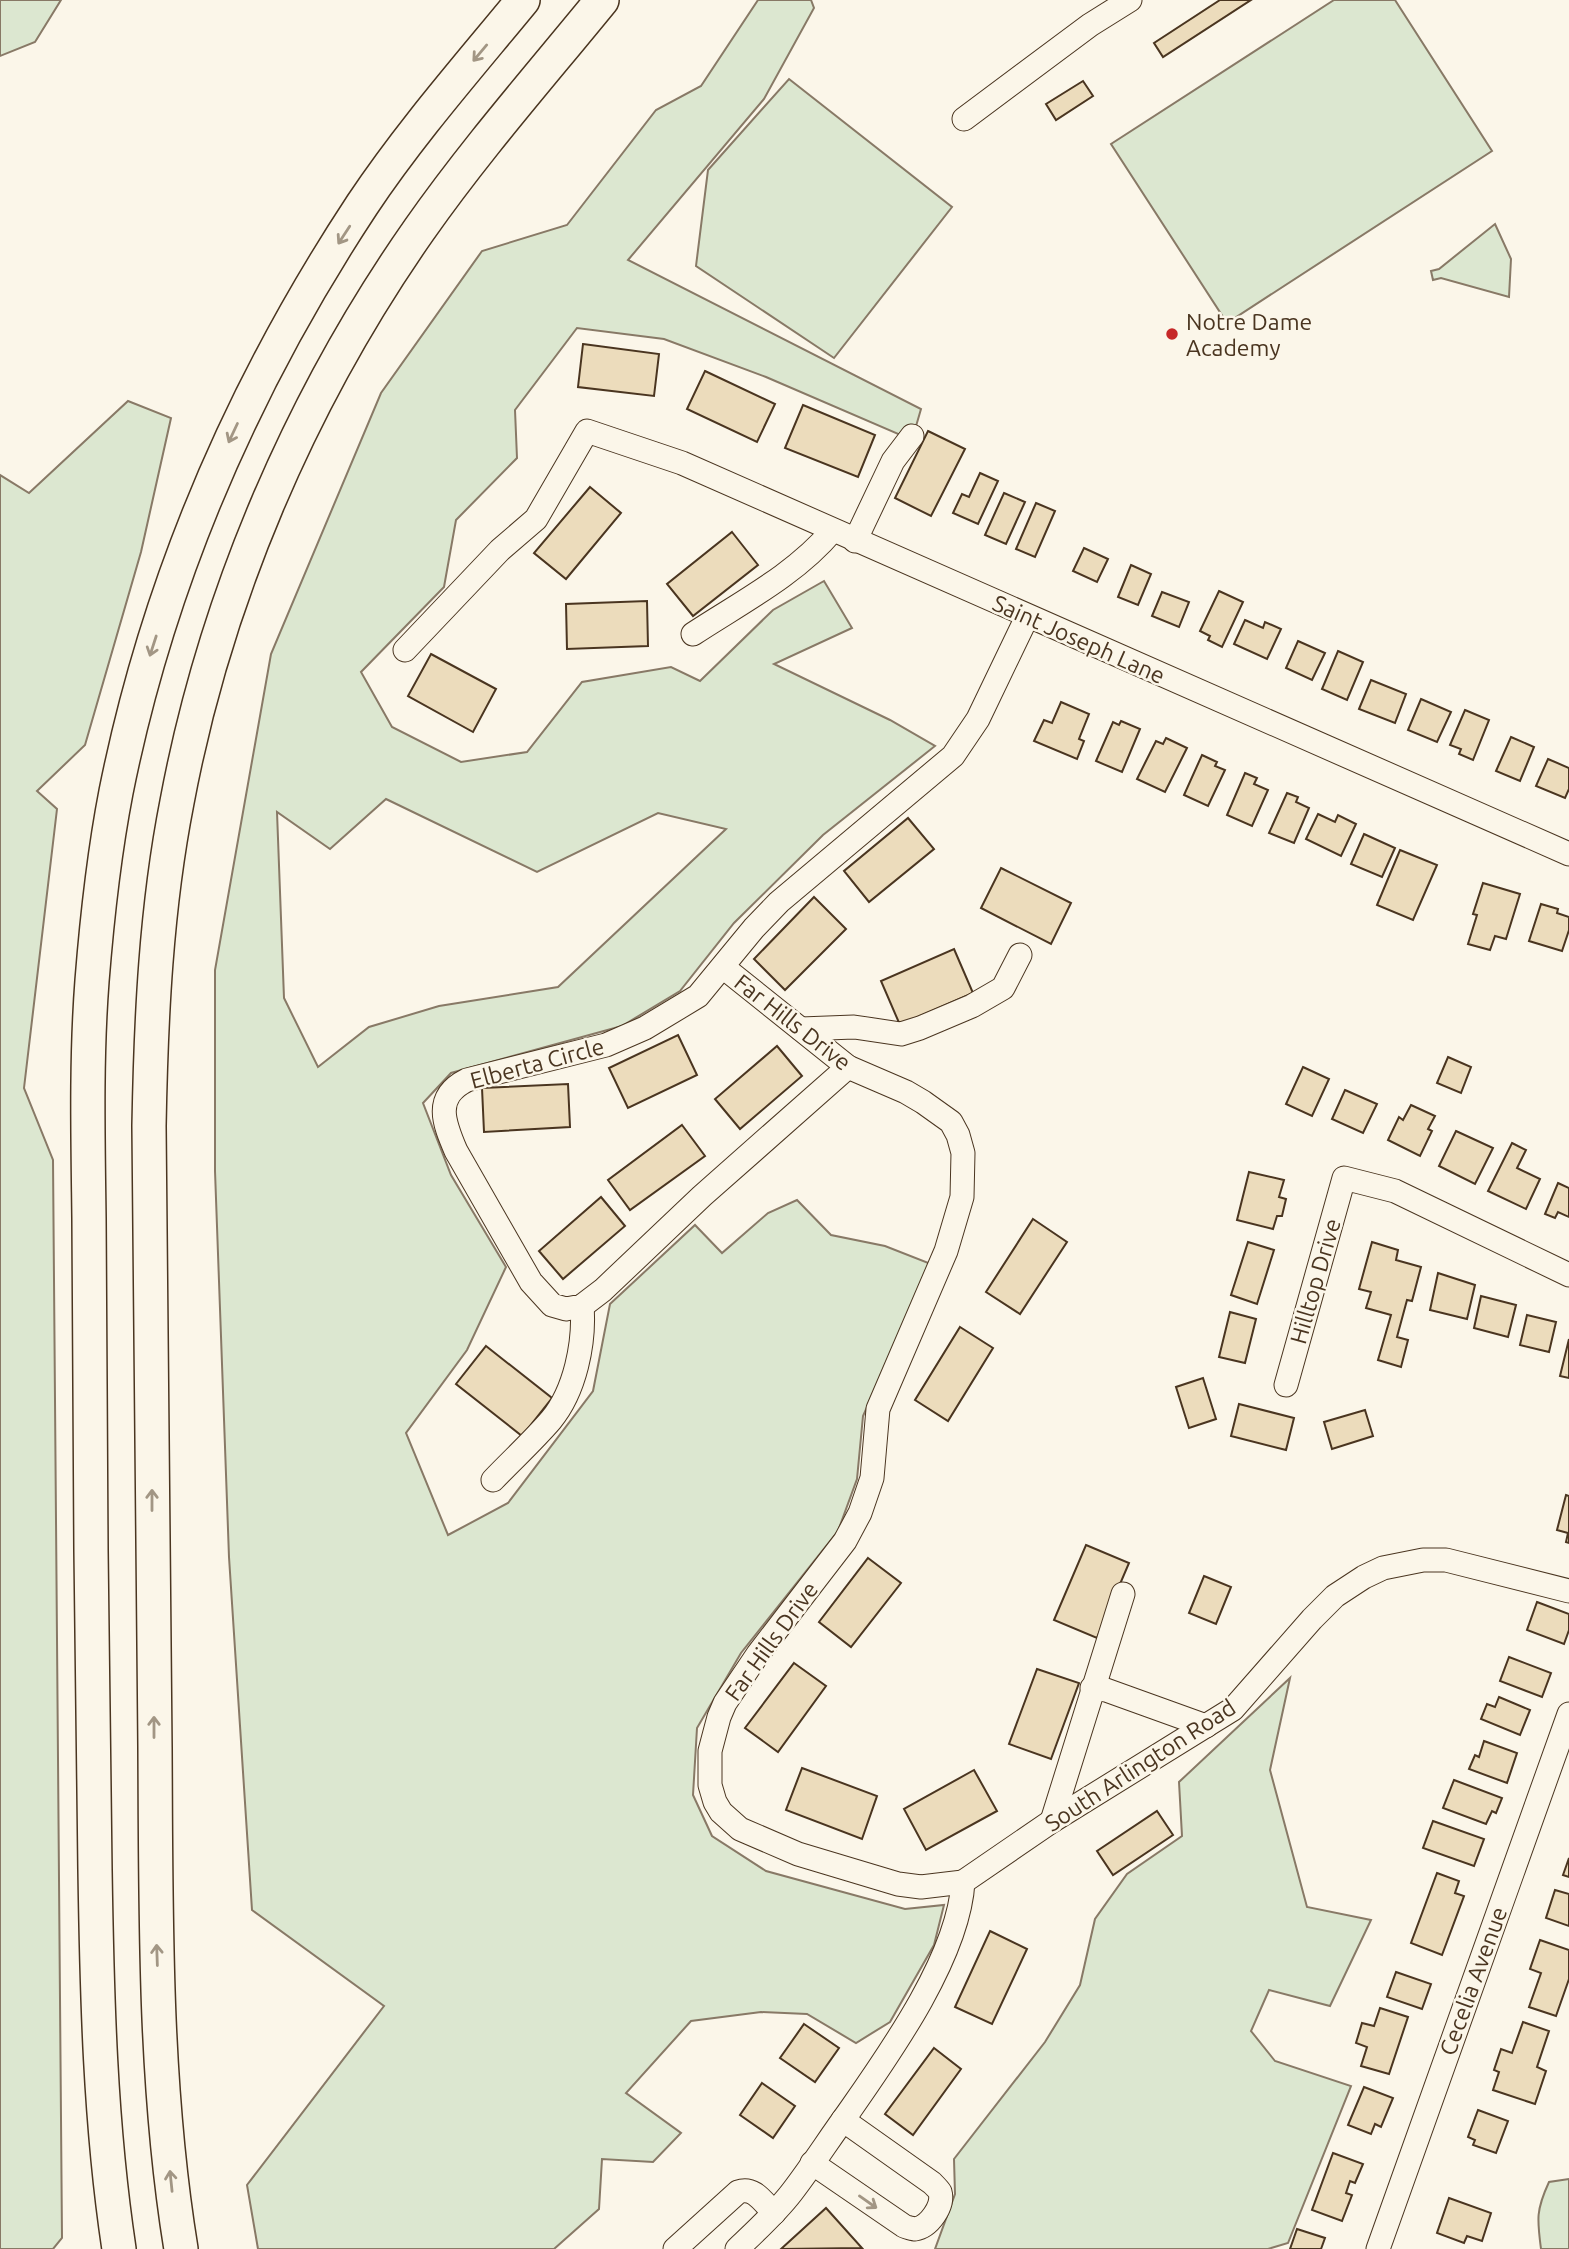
<svg xmlns="http://www.w3.org/2000/svg" width="1569" height="2249" font-family="Ubuntu,sans-serif">
	<style>
		.green { fill: #dce7d0; stroke: #887966; stroke-width: 2; fill-rule: evenodd }
		.building { fill: #ecdcbc; stroke: #4a3520; stroke-width: 2 }
		.lines { fill: none; stroke-linecap: round; stroke-linejoin: round }
		.minor-casing { stroke: #4a3520; stroke-width: 25 }
		.highway-casing { stroke: #4a3520; stroke-width: 36 }
		.minor { stroke: #fbf6e9; stroke-width: 23 }
		.highway { stroke: #fbf6e9; stroke-width: 33 }
		.oneway { stroke: #a29684 }
		.poi-dot { fill: #c62828; stroke: #fbf6e9; stroke-width: 2.5 }
		.labels { text-anchor: middle; dominant-baseline: central; stroke-width: 5; stroke-linejoin: round; paint-order: stroke }
		.poi-label { font-size: 23px; fill: #4a3520; stroke: #fbf6e9; text-anchor: start }
		.street-label { font-size: 23px; fill: #4a3520; stroke: #fbf6e9 }
	</style>
	<rect width="100%" height="100%" fill="#fbf6e9"/>
	<g class="green">
		<polygon points="0,0 61,0 35,42 0,56"/>
		<path d="M758,0h53l3,8 -50,91 -136,161 293,149 -9,31 -146,-63 -102,-38 -87,-11 -62,82 2,48 -61,62 -12,67 -83,85 31,55 69,35 66,-10 55,-70 89,-15 29,14 73,-71 51,-29 28,47 -78,36 116,56 45,26 -112,89 -89,88 -54,68 -58,35 -171,47 -28,30 28,72 55,92 -39,83 -61,83 42,102 60,-32 85,-112 17,-87 85,-79 27,28 46,-40 29,-13 34,35 54,11 46,18 -68,152 -6,63 -19,52 -97,122 -44,75 -4,67 19,41 54,35 139,38 39,-4 -10,40 -44,77 -34,21 -49,-29 -46,-2 -70,9 -65,72 55,40 -28,29 -51,-3 -3,50 -45,40h-296l-11,-64 137,-179 -132,-96 -23,-353 -14,-386v-201l56,-316 110,-261 101,-142 85,-26 89,-115 45,-24zM386,799l151,73 121,-59 68,16 -168,158 -119,19 -70,21 -51,40 -34,-69 -7,-186 53,37z"/>
		<polygon points="1334,0 1395,0 1492,151 1227,323 1111,144"/>
		<polygon points="789,79 952,207 834,358 696,266 708,170"/>
		<polygon points="1495,224 1511,259 1509,297 1441,278 1433,280 1431,271 1439,269"/>
		<polygon points="128,401 171,418 141,552 85,745 37,791 57,809 24,1088 53,1160 62,2238 53,2249 0,2249 0,475 29,493"/>
		<polygon points="1290,1678 1270,1770 1307,1907 1371,1920 1330,2006 1269,1990 1251,2031 1275,2061 1351,2086 1288,2243 1268,2249 935,2249 955,2194 954,2159 1045,2042 1080,1985 1095,1919 1127,1874 1182,1836 1179,1782"/>
		<path d="M1569,2179v70h-28c-4,-30 -5,-39 8,-67z"/>
	</g>
	<g class="building">
		<polygon points="1220,0 1251,0 1163,57 1154,43"/>
		<polygon points="1083,81 1093,96 1056,120 1046,104"/>
		<polygon points="583,344 659,354 654,396 578,387"/>
		<polygon points="705,371 775,404 757,442 687,409"/>
		<polygon points="803,405 875,435 858,477 785,448"/>
		<polygon points="928,431 965,449 931,516 895,498"/>
		<polygon points="980,473 998,481 978,524 953,513 962,494 969,497"/>
		<polygon points="590,487 621,513 566,579 534,553"/>
		<polygon points="1004,493 1025,502 1006,544 985,535"/>
		<polygon points="1036,503 1055,511 1035,557 1016,549"/>
		<polygon points="732,532 758,565 693,616 667,584"/>
		<polygon points="1084,548 1108,559 1097,582 1073,571"/>
		<polygon points="1131,565 1151,574 1138,605 1118,597"/>
		<polygon points="1219,591 1243,602 1222,647 1208,640 1210,636 1200,631"/>
		<polygon points="1162,592 1189,602 1179,627 1152,616"/>
		<polygon points="647,601 648,646 567,649 566,604"/>
		<polygon points="1245,620 1263,628 1265,622 1281,629 1267,659 1234,644"/>
		<polygon points="1298,641 1325,653 1312,680 1286,668"/>
		<polygon points="1338,651 1363,662 1347,700 1322,689"/>
		<polygon points="431,654 496,689 473,732 408,696"/>
		<polygon points="1371,680 1406,694 1395,723 1359,709"/>
		<polygon points="1421,699 1451,712 1437,742 1408,730"/>
		<polygon points="1061,702 1089,714 1079,739 1084,741 1077,759 1034,741 1044,720 1052,723"/>
		<polygon points="1465,710 1489,720 1473,760 1459,754 1461,749 1450,745"/>
		<polygon points="1121,721 1140,729 1122,772 1096,761 1113,722 1119,725"/>
		<polygon points="1511,737 1534,747 1520,781 1496,771"/>
		<polygon points="1166,738 1187,748 1165,792 1137,779 1156,741 1163,744"/>
		<polygon points="1202,755 1217,762 1215,766 1225,770 1208,806 1184,795"/>
		<polygon points="1548,759 1569,768 1569,789 1565,798 1536,786"/>
		<polygon points="1245,773 1257,778 1254,784 1268,790 1252,826 1227,815"/>
		<polygon points="1287,793 1298,797 1296,802 1309,808 1294,843 1269,833"/>
		<polygon points="1318,814 1335,822 1338,815 1356,824 1341,856 1306,839"/>
		<polygon points="908,818 934,849 869,902 844,871"/>
		<polygon points="1364,834 1395,848 1382,877 1351,864"/>
		<polygon points="1400,850 1437,865 1413,920 1377,905"/>
		<polygon points="1001,868 1071,903 1051,944 981,908"/>
		<polygon points="1483,883 1520,894 1506,939 1495,936 1490,950 1468,944 1477,915 1473,914"/>
		<polygon points="814,897 846,929 785,990 754,959"/>
		<polygon points="1541,904 1558,909 1557,913 1569,917 1569,930 1562,951 1529,941"/>
		<polygon points="954,949 973,993 900,1025 881,981"/>
		<polygon points="678,1035 697,1075 628,1108 609,1068"/>
		<polygon points="777,1046 802,1076 740,1129 715,1099"/>
		<polygon points="1448,1057 1471,1067 1461,1093 1437,1083"/>
		<polygon points="1303,1067 1329,1079 1312,1116 1286,1104"/>
		<polygon points="568,1084 570,1127 484,1132 482,1088"/>
		<polygon points="1345,1090 1377,1104 1363,1133 1332,1119"/>
		<polygon points="1411,1105 1435,1116 1428,1129 1432,1131 1420,1156 1388,1140 1399,1117 1403,1120"/>
		<polygon points="682,1125 705,1156 630,1210 608,1180"/>
		<polygon points="1456,1131 1493,1148 1475,1184 1439,1166"/>
		<polygon points="1512,1143 1526,1150 1517,1168 1540,1179 1526,1209 1488,1191"/>
		<polygon points="1249,1172 1284,1180 1279,1197 1286,1199 1282,1216 1277,1216 1273,1229 1237,1220"/>
		<polygon points="1558,1183 1569,1188 1569,1217 1558,1212 1555,1218 1545,1214"/>
		<polygon points="601,1197 625,1226 563,1279 539,1251"/>
		<polygon points="1033,1219 1067,1242 1020,1314 986,1292"/>
		<polygon points="1248,1242 1274,1250 1257,1304 1231,1295"/>
		<polygon points="1372,1242 1398,1250 1396,1260 1421,1267 1412,1301 1407,1300 1397,1337 1408,1340 1401,1367 1378,1360 1391,1315 1366,1308 1371,1292 1359,1289"/>
		<polygon points="1438,1273 1475,1285 1467,1319 1430,1310"/>
		<polygon points="1481,1296 1516,1305 1508,1337 1474,1328"/>
		<polygon points="1230,1312 1256,1319 1245,1363 1219,1357"/>
		<polygon points="1527,1315 1556,1322 1549,1352 1520,1345"/>
		<polygon points="960,1327 993,1348 948,1421 915,1400"/>
		<polygon points="1569,1339 1569,1378 1560,1376"/>
		<polygon points="486,1346 552,1398 522,1436 456,1384"/>
		<polygon points="1203,1378 1216,1419 1189,1428 1176,1387"/>
		<polygon points="1239,1404 1294,1418 1286,1450 1231,1436"/>
		<polygon points="1365,1410 1373,1436 1332,1449 1324,1422"/>
		<polygon points="1566,1495 1569,1496 1569,1543 1566,1542 1568,1533 1557,1530"/>
		<polygon points="1086,1545 1129,1563 1097,1638 1054,1620"/>
		<polygon points="868,1558 901,1583 851,1647 819,1622"/>
		<polygon points="1204,1576 1231,1587 1216,1624 1189,1613"/>
		<polygon points="1537,1602 1569,1614 1569,1630 1564,1644 1527,1630"/>
		<polygon points="1509,1657 1551,1673 1542,1697 1500,1681"/>
		<polygon points="794,1663 826,1686 778,1752 745,1728"/>
		<polygon points="1037,1669 1079,1683 1051,1759 1009,1744"/>
		<polygon points="1499,1697 1530,1710 1520,1735 1481,1719 1487,1704 1495,1707"/>
		<polygon points="1484,1741 1517,1753 1507,1783 1469,1769 1475,1755 1479,1757"/>
		<polygon points="802,1768 877,1796 862,1839 786,1810"/>
		<polygon points="974,1770 997,1811 926,1850 904,1809"/>
		<polygon points="1454,1780 1502,1798 1496,1813 1492,1811 1486,1824 1443,1808"/>
		<polygon points="1157,1811 1173,1835 1113,1875 1097,1851"/>
		<polygon points="1433,1821 1484,1839 1474,1866 1423,1848"/>
		<polygon points="1569,1858 1569,1877 1563,1875"/>
		<polygon points="1437,1873 1459,1881 1455,1893 1464,1896 1442,1955 1411,1943"/>
		<polygon points="1555,1890 1569,1894 1569,1926 1546,1918"/>
		<polygon points="990,1931 1027,1949 992,2024 955,2007"/>
		<polygon points="1540,1940 1569,1950 1569,1979 1556,2016 1529,2007 1541,1973 1530,1969"/>
		<polygon points="1396,1972 1431,1984 1422,2009 1387,1997"/>
		<polygon points="1380,2008 1408,2017 1389,2074 1361,2066 1367,2047 1356,2043 1362,2023 1374,2026"/>
		<polygon points="1523,2022 1549,2031 1537,2067 1546,2071 1535,2104 1493,2090 1499,2072 1494,2070 1501,2049 1512,2053"/>
		<polygon points="804,2024 839,2048 815,2082 780,2058"/>
		<polygon points="934,2048 961,2069 913,2135 885,2114"/>
		<polygon points="762,2083 795,2106 773,2138 740,2115"/>
		<polygon points="1364,2087 1393,2098 1381,2127 1375,2124 1371,2134 1348,2125"/>
		<polygon points="1478,2110 1508,2121 1496,2153 1473,2145 1475,2140 1468,2137"/>
		<polygon points="1333,2153 1363,2164 1355,2183 1350,2181 1346,2193 1352,2195 1342,2221 1312,2210"/>
		<polygon points="1449,2198 1491,2213 1482,2241 1467,2236 1464,2243 1437,2233"/>
		<polygon points="826,2208 862,2248 781,2249"/>
		<polygon points="1297,2229 1325,2238 1321,2249 1290,2249"/>
	</g>
	<g class="lines">
		<defs>
			<g id="minor">
				<polyline points="964,119 1090,25 1130,0"/>
				<polyline points="855,541 893,461 912,436"/>
				<path d="M693,634c47,-31 102,-59 139,-103"/>
				<polyline points="405,650 500,550 536,519 587,431 682,463 1569,854"/>
				<polyline points="723,967 848,1067 906,1092 923,1102 951,1122 958,1135 963,1153 962,1197 946,1251 878,1409 872,1478 860,1513 845,1541 758,1654 725,1703 719,1717 710,1751 710,1785 715,1802 721,1812 740,1829 798,1854 898,1884 921,1887 963,1882"/>
				<polyline points="801,1029 854,1027 901,1034 920,1028 972,1006 1003,988 1020,955"/>
				<path d="M848,1067l-146,129 -99,94 -21,16 -16,3 -14,-4 -21,-23 -75,-131c-12,-28 -23,-54 11,-71l139,-35 39,-17 53,-32 56,-68 25,-26 174,-146 25,-37 49,-102"/>
				<polyline points="1286,1385 1344,1178 1395,1191 1569,1275"/>
				<path d="M493,1480c19,-20 40,-39 58,-60 24,-29 34,-77 31,-114"/>
				<polyline points="1092,1688 1106,1690 1206,1726"/>
				<polyline points="1052,1821 1123,1594"/>
				<polyline points="963,1882 1052,1821 1233,1709 1312,1619 1335,1596 1364,1577 1383,1568 1423,1560 1446,1560 1569,1591"/>
				<path d="M812,2163l92,63c1,1 10,3 11,3 14,-2 29,-23 25,-37 -1,-2 -6,-7 -8,-9l-89,-63"/>
				<path d="M675,2249l63,-57c16,-6 25,10 36,21"/>
				<path d="M737,2249c19,-18 39,-36 55,-57 20,-26 37,-53 56,-79 42,-60 111,-157 115,-231"/>
				<polyline points="1378,2249 1569,1714"/>
			</g>
			<g id="highway">
				<path d="M119,2249c-19,-126 -22,-252 -24,-379 -2,-106 -3,-213 -4,-320 -1,-111 -1,-221 -2,-332 -1,-79 -3,-159 3,-237 5,-63 12,-127 24,-189 42,-210 128,-408 246,-587 48,-72 106,-138 161,-205"/>
				<path d="M181,2249c-27,-165 -25,-335 -26,-502 -2,-207 -4,-414 -6,-621 2,-109 7,-217 28,-324 38,-203 123,-402 242,-572 56,-80 121,-154 183,-230"/>
			</g>
		</defs>
		<use href="#minor" class="minor-casing"/>
		<use href="#highway" class="highway-casing"/>
		<use href="#minor" class="minor"/>
		<use href="#highway" class="highway"/>
	</g>
	<defs><path id="oneway-shaft" d="M-6 0H5M1.5-3L5.5 0L1.5 3" fill="none" stroke-width="1.6" stroke-linecap="round" stroke-linejoin="round" transform="scale(1.75)"/></defs>
	<g class="oneway">
		<use href="#oneway-shaft" transform="translate(480 53) rotate(130)"/>
		<use href="#oneway-shaft" transform="translate(344 235) rotate(123)"/>
		<use href="#oneway-shaft" transform="translate(233 433) rotate(115)"/>
		<use href="#oneway-shaft" transform="translate(153 646) rotate(108)"/>
		<use href="#oneway-shaft" transform="translate(152 1500) rotate(-90)"/>
		<use href="#oneway-shaft" transform="translate(154 1727) rotate(-90)"/>
		<use href="#oneway-shaft" transform="translate(157 1955) rotate(-92)"/>
		<use href="#oneway-shaft" transform="translate(171 2181) rotate(-96)"/>
		<use href="#oneway-shaft" transform="translate(868 2202) rotate(35)"/>
	</g>
	<circle class="poi-dot" cx="1172" cy="334" r="7"/>
	<g class="labels">
		<g class="poi-label">
			<text x="1186" y="321">Notre Dame<tspan x="1186" dy="26">Academy</tspan></text>
		</g>
		<g class="street-label">
			<text transform="translate(1079 639) rotate(24)">Saint Joseph Lane</text>
			<text transform="translate(793 1022) rotate(38)">Far Hills Drive</text>
			<text transform="translate(537 1063) rotate(-15)">Elberta Circle</text>
			<text transform="translate(1315 1281) rotate(-74)">Hilltop Drive</text>
			<text transform="translate(771 1641) rotate(-54)">Far Hills Drive</text>
			<text transform="translate(1140 1765) rotate(-33)">South Arlington Road</text>
			<text transform="translate(1473 1981) rotate(-70)">Cecelia Avenue</text>
		</g>
	</g>
</svg>
